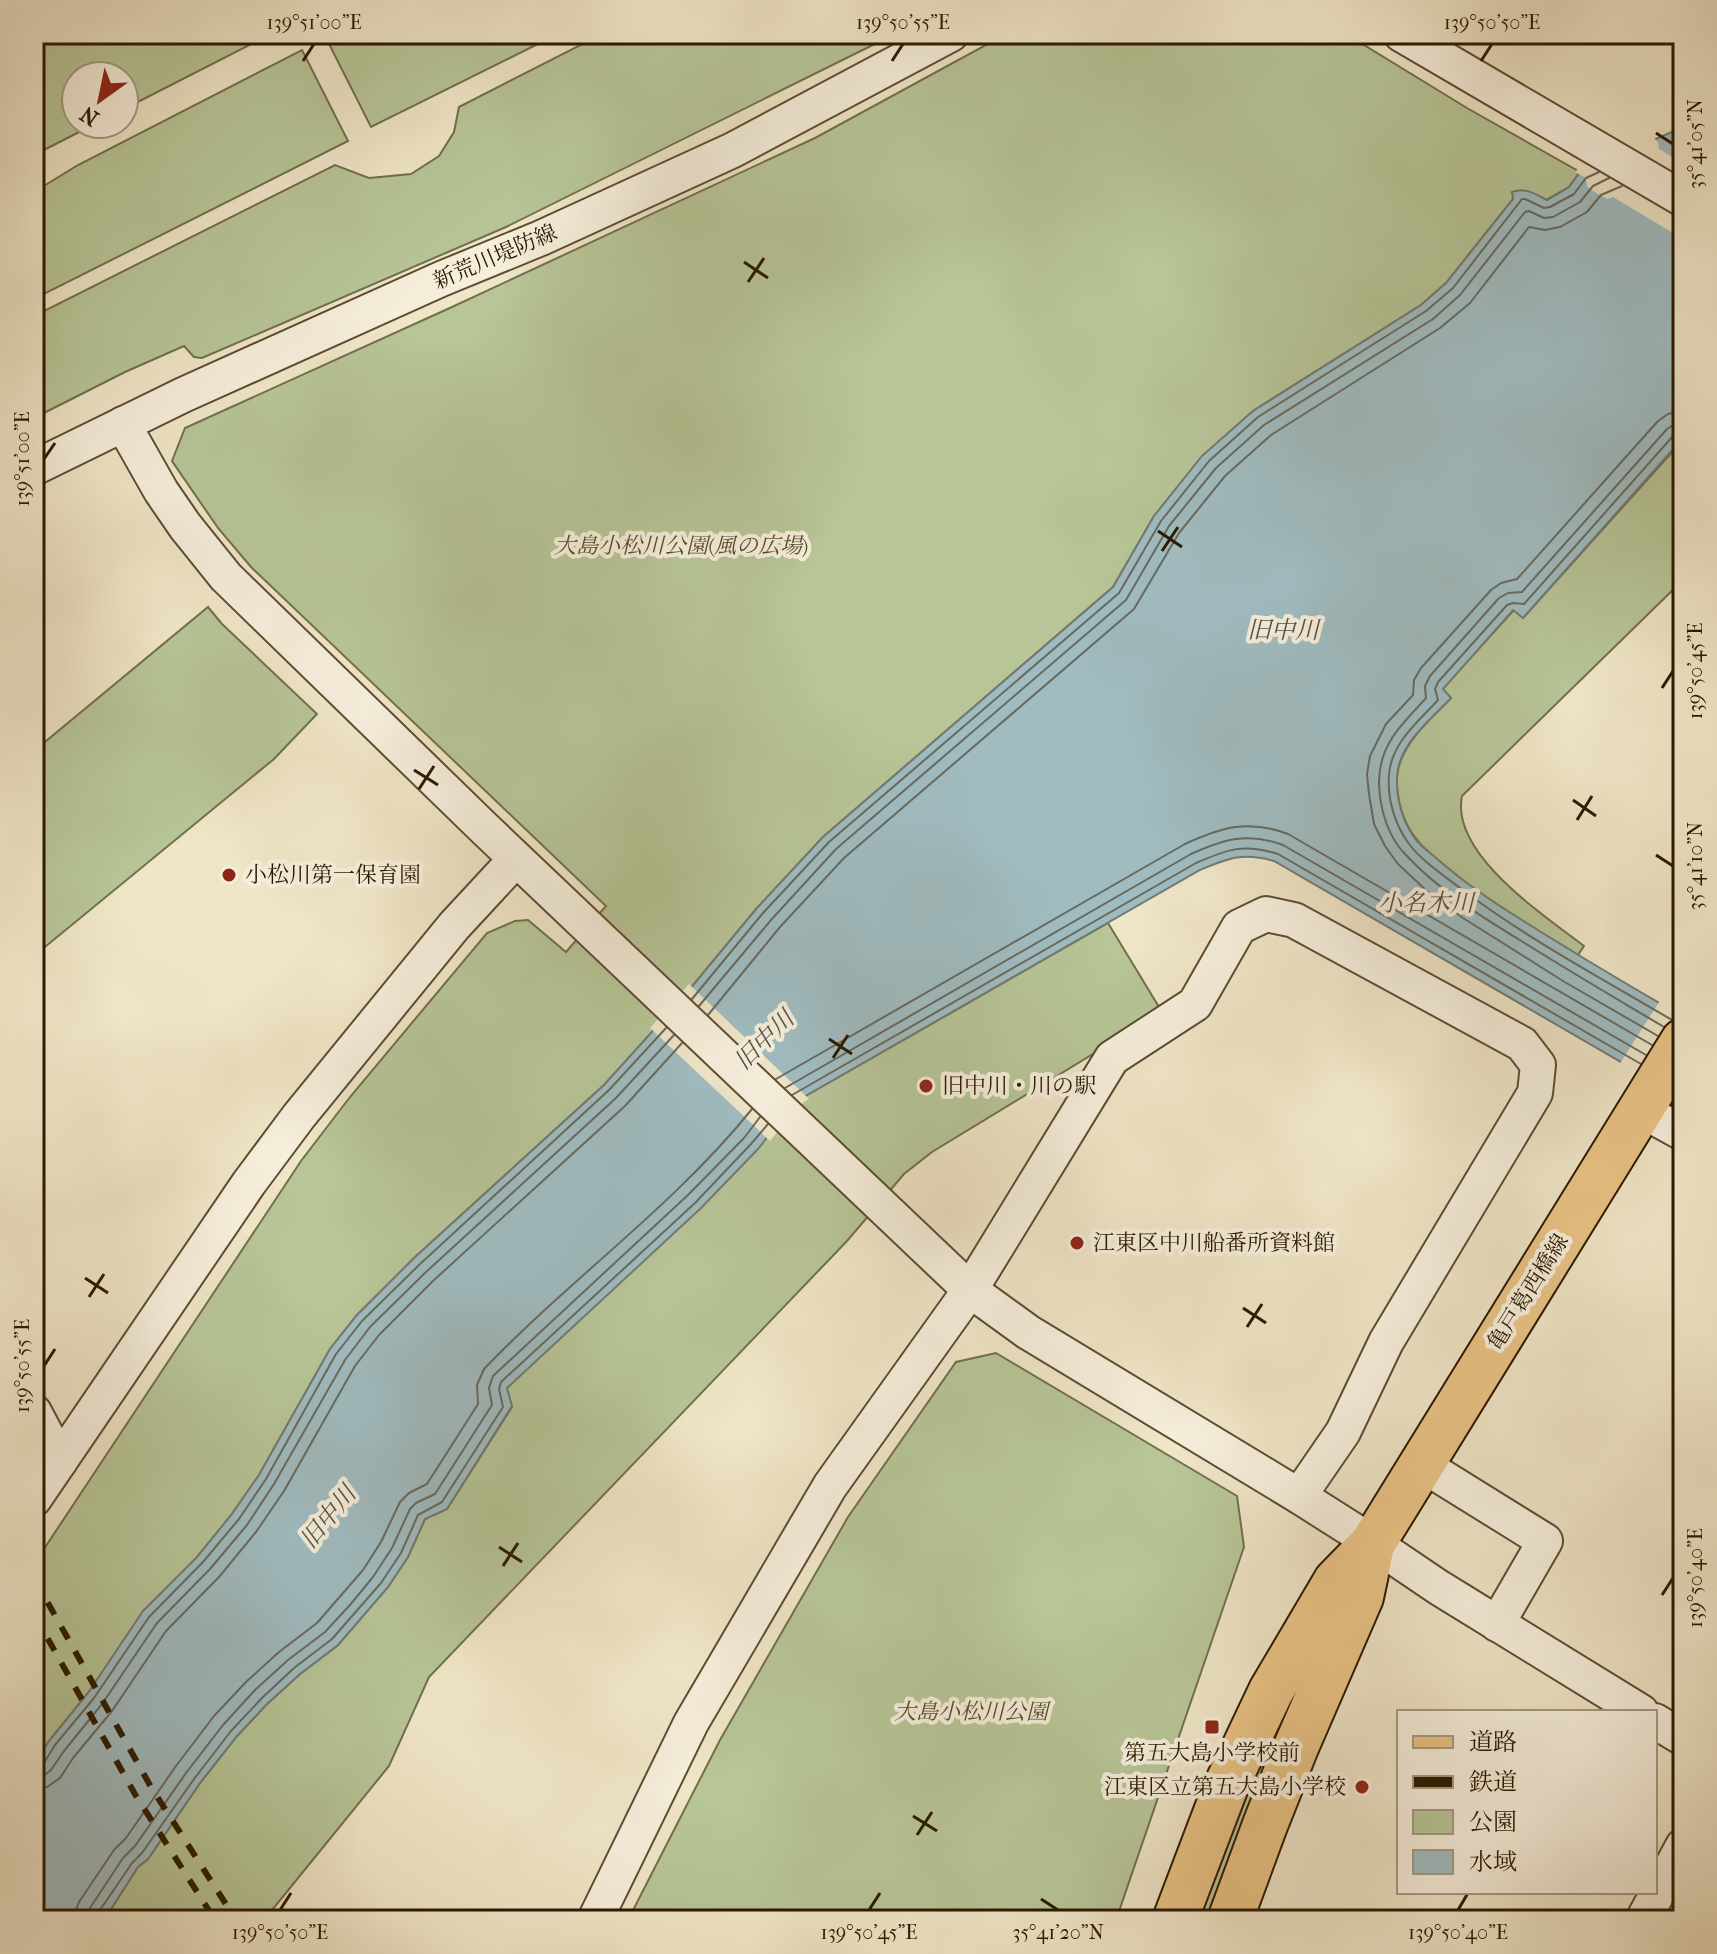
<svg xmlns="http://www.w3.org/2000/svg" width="1717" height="1954" font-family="'IM FELL French Canon','Noto Serif JP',serif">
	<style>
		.green { fill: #b7c597; stroke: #716f4c; stroke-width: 2 }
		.water { fill: #a0bcc1; stroke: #717b74; stroke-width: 2 }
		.pier { fill: #efe5c7 }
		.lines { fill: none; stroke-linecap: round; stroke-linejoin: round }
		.shore { stroke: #666a60; stroke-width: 2 }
		.minor-casing { stroke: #5c4c32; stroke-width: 38 }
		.major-casing { stroke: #2b1900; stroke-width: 48 }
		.minor { stroke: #f5eedb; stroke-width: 34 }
		.major { stroke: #e8c284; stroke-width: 44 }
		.rail { stroke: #2b1900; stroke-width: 6; stroke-dasharray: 14 14; stroke-linecap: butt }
		.ticks { fill: none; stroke: #2b1900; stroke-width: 3 }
		.poi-dot { fill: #8f2418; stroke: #f5eedb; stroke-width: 3 }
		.labels { text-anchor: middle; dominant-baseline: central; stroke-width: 8; stroke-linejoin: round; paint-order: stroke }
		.street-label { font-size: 22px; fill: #2b1900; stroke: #f5eedb }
		.park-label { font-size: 22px; font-style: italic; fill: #554d2d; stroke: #f5eedb }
		.poi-label { font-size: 22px; fill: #2b1900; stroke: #f5eedb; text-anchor: start }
		.water-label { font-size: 24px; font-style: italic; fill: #545244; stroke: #f5eedb }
		.neatline { fill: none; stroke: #2b1900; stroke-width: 3 }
		.ticks-label { font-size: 20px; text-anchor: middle; fill: #2b1900 }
	</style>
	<rect width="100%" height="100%" fill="#efe5c7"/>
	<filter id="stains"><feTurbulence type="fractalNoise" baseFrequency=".0025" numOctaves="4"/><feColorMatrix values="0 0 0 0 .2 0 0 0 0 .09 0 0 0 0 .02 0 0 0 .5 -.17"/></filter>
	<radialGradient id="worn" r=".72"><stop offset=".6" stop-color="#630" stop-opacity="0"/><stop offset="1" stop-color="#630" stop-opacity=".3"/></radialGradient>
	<g class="green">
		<polygon points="34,34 271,34 124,109 124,76 76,76 76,124 95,124 34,155"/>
		<polygon points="329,34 558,34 371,127 325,36"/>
		<polygon points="602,34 895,34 506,227 202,358 194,357 184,346 125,372 34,418 34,316 335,165 369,178 411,174 439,156 454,132 459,107"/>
		<polygon points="1006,34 1346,34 1467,108 1580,172 1569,187 1546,200 1513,199 1446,283 1421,305 1253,411 1203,456 1154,516 1113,587 823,837 757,908 680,1001 604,1085 413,1259 357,1315 330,1349 259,1475 232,1514 49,1741 34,1764 34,1564 301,1161 350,1097 487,933 515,921 528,920 566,952 606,906 251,567 218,528 172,461 185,428 452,307 815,138"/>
		<polygon points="302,50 348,141 34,299 34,192 78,165"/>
		<path d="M1683,440v140l-221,216c-12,58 83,120 122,150l-6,9c-47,-29 -96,-56 -138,-93 -7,-7 -16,-13 -22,-21 -17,-19 -27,-56 -17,-81 10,-25 32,-43 50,-62l-9,-9 72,-79 9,8z"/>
		<polygon points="208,607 222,624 317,714 274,759 34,956 34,751"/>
		<polygon points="1108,923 1162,1012 932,1152 904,1174 847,1241 429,1677 389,1766 264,1920 104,1920 138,1867 148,1859 200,1783 237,1736 267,1704 300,1674 338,1645 388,1587 408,1557 425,1519 447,1509 512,1407 506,1388 605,1296 795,1102"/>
		<polygon points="996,1353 1237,1496 1244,1547 1116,1920 628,1920 720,1740 848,1517 956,1362"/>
		<polygon points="1288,1709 1294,1713 1216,1920 1189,1920 1226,1817"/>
	</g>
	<path class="water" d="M1683,127v311l-160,180 -10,-8 -70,79 8,9c-21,22 -53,47 -54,79 -1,22 6,47 20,64 5,6 12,11 18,16 29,26 62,48 95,68 50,32 102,62 153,92v81l-409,-237c-31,-9 -45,-3 -74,9l-405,232 -37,47 -57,59 -194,180 5,18 -65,103 -22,10 -17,38 -20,30 -50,58 -38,29 -33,30 -30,32 -37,47 -52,76 -10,8 -34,53h-70v-156l15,-23 39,-48 55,-82 54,-54 35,-43 27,-39 71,-126 27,-34 56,-56 191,-174 76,-84 77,-93 66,-71 290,-250 41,-71 48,-60 51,-45 168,-106 25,-22 67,-84 -1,-7c14,-5 23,2 35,8l22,-13 11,-15z"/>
	<g class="pier">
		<polygon points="1652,136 1658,142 1659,149 1683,163 1683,239 1613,197 1607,199 1591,190 1587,186 1586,178 1575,172 1578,169 1596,160"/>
		<polygon points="689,984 809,1099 798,1106 770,1141 650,1028"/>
		<polygon points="1661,999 1683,1012 1683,1102 1619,1065"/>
	</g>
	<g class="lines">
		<g class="shore">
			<polyline points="692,999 763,913 829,842 1119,593 1161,521 1209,461 1258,417 1426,311 1453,288 1522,199 1525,199 1544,208 1550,207 1574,194 1586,178 1599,172"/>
			<polyline points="699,1006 771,920 836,849 1126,600 1169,526 1216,468 1264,425 1433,319 1460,295 1525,212 1529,211 1544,218 1553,217 1580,202 1593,186 1609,178"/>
			<polyline points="708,1015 780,927 844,858 1134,609 1179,533 1225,476 1271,435 1440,328 1470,303 1529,227 1545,230 1560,227 1587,212 1601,195 1622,186"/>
			<path d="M1672,1020c-71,-42 -146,-82 -212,-132 -17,-13 -38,-27 -51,-44 -14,-19 -22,-45 -20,-69 2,-32 29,-53 49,-75l-3,-11 3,-7 69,-77 6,-2 11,1 149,-168 10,-3"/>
			<path d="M1664,1027c-47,-28 -95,-56 -141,-85 -41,-25 -85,-52 -118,-88 -22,-23 -32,-67 -22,-97 8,-24 26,-40 43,-59l-1,-12 5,-10 69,-78 9,-5 14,-1 145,-163 8,-5 8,-1"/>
			<polyline points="1658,1036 1563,981 1463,918 1429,893 1398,864 1385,846 1374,824 1369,794 1367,774 1370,756 1386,724 1413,695 1414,680 1421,668 1491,590 1501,583 1517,579 1658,421 1668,414 1683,411"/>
			<path d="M776,1079l409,-235c37,-17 63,-25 103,-10l364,211"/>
			<path d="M785,1088l406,-234c33,-15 56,-22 92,-9l363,210"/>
			<path d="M792,1095l404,-232c32,-14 48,-20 82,-9l363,210"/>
			<polyline points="34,1767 39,1766 44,1763 55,1745 94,1698 149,1617 203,1562 239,1519 266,1479 336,1354 362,1321 419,1265 609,1090 666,1028"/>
			<polyline points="34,1777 43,1776 51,1770 64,1751 102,1704 157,1623 210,1569 247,1525 274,1484 345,1360 370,1327 426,1272 616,1098 674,1035"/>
			<polyline points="34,1789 47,1787 60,1778 73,1758 112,1711 166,1631 219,1577 256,1532 284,1491 355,1366 379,1335 434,1280 625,1106 682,1043"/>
			<path d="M75,1920l1,-10 3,-8 35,-52 12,-12 50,-72 38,-50 32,-34 33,-30 38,-29 46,-53 18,-28 19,-40 9,-9 18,-9 51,-80 -1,-19 7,-16c86,-90 190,-163 268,-260"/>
			<polyline points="87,1920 90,1908 123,1858 135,1846 186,1773 223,1725 255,1690 288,1660 325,1632 350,1605 373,1577 392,1548 410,1509 416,1503 435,1494 492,1405 489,1388 493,1376 688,1195 744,1138 760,1117"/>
			<polyline points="97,1920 98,1913 132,1863 142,1853 194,1779 231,1731 262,1698 294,1668 332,1639 381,1583 401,1553 418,1515 442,1502 503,1407 499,1389 501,1382 695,1203 751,1144 768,1124"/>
		</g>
		<defs>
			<g id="minor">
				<polyline points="1401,34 1683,199"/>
				<polyline points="123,424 161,491 185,526 226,577 485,829 970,1290 1028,1332 1299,1496 1373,1543 1438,1587 1641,1712"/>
				<polyline points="34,468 183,395 441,279 541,238 733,150 951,34"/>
				<polyline points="1641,1110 1683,1133"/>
				<polyline points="34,1412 60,1461"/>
				<polyline points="1421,1464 1545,1541 1497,1624"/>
				<polyline points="34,1499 249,1183 299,1116 454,926 516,859"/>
				<polyline points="1655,1721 1683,1738"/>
				<polyline points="595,1920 691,1723 830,1486 970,1290 1112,1058 1195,1004 1239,927 1266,914 1294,920 1522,1044 1538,1065 1535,1093 1386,1342 1343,1432 1299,1496"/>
				<polyline points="1643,1920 1683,1846"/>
			</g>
			<g id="major">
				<polyline points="1175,1920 1226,1786 1271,1691 1336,1581 1373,1543 1683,1041"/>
				<polyline points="1230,1920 1265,1825 1296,1747 1361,1597 1372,1545"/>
			</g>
		</defs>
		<use href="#minor" class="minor-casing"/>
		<use href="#major" class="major-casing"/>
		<use href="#minor" class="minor"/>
		<use href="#major" class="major"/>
		<g class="rail">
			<polyline points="34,1578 151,1787 236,1920"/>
			<polyline points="34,1614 136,1796 215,1920"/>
		</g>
	</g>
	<path class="ticks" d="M303,61l11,-17M892,61l11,-17M1481,61l11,-17M1656,133l17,11M744,262l24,16M748,282l16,-24M44,459l11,-16M1158,531l24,16M1162,551l16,-24M1662,688l11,-17M414,770l24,15M419,789l15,-23M1573,800l23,16M1577,820l15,-24M1656,855l17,11M829,1039l23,15M833,1058l15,-23M85,1278l23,15M89,1297l15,-23M1243,1308l23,15M1247,1327l15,-23M44,1366l11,-17M499,1547l23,15M503,1566l15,-23M1662,1595l11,-17M913,1816l24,15M917,1835l15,-23M1041,1899l17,11M280,1910l11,-17M869,1910l11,-17M1458,1910l10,-17"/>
	<g class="poi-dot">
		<circle cx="229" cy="875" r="8"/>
		<circle cx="926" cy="1086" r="8"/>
		<circle cx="1077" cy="1243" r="8"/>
		<rect x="1204" y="1719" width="16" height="16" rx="4"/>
		<circle cx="1362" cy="1787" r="8"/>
	</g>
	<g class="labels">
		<g class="street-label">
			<text transform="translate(495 257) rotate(-23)">新荒川堤防線</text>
			<text transform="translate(1528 1292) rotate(-58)">亀戸葛西橋線</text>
		</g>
		<g class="park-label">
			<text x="681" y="546">大島小松川公園(風の広場)</text>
			<text x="971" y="1712">大島小松川公園</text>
		</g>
		<g class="poi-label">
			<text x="245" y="875">小松川第一保育園</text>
			<text x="942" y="1086">旧中川・川の駅</text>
			<text x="1093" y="1243">江東区中川船番所資料館</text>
			<text x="1212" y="1753" text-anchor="middle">第五大島小学校前</text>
			<text x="1346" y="1787" text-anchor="end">江東区立第五大島小学校</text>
		</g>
		<g class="water-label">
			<text x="1283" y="630">旧中川</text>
			<text x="1426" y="903">小名木川</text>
			<text transform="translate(764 1040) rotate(-45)">旧中川</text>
			<text transform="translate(328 1517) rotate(-51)">旧中川</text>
		</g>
	</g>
	<rect width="1717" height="1954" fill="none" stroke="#efe5c7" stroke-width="88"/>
	<rect x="1397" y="1710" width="260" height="184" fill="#f5eedb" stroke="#a49983" stroke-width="2"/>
	<rect x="1413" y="1736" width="40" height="12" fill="#e8c284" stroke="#a49983" stroke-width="2"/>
	<text x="1469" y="1750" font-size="24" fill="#2b1900">道路</text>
	<rect x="1413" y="1776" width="40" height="12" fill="#2b1900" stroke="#a49983" stroke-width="2"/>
	<text x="1469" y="1790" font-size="24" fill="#2b1900">鉄道</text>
	<rect x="1413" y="1810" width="40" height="24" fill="#b7c597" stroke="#a49983" stroke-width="2"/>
	<text x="1469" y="1830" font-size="24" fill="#2b1900">公園</text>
	<rect x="1413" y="1850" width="40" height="24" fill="#a0bcc1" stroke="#a49983" stroke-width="2"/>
	<text x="1469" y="1870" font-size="24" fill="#2b1900">水域</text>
	<g transform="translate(100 100) rotate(213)"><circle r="38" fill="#f5eedb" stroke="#a49983" stroke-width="2"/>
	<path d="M0-6L14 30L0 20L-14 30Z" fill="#8f2418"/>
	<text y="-12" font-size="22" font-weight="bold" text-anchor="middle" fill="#2b1900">N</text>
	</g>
	<rect x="44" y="44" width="1629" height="1866" class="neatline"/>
	<g class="ticks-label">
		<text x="314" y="29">139°51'00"E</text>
		<text x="903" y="29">139°50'55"E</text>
		<text x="1492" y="29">139°50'50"E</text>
		<text transform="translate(1695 144) rotate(-90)" y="7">35°41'05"N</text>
		<text transform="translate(22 459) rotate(-90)" y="7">139°51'00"E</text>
		<text transform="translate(1695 671) rotate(-90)" y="7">139°50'45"E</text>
		<text transform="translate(1695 866) rotate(-90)" y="7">35°41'10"N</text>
		<text transform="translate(22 1366) rotate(-90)" y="7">139°50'55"E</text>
		<text transform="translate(1695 1578) rotate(-90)" y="7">139°50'40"E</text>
		<text x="280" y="1939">139°50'50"E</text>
		<text x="869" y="1939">139°50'45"E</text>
		<text x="1058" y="1939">35°41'20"N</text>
		<text x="1458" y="1939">139°50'40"E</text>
	</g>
	<rect width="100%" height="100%" filter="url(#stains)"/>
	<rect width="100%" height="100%" fill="url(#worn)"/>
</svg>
